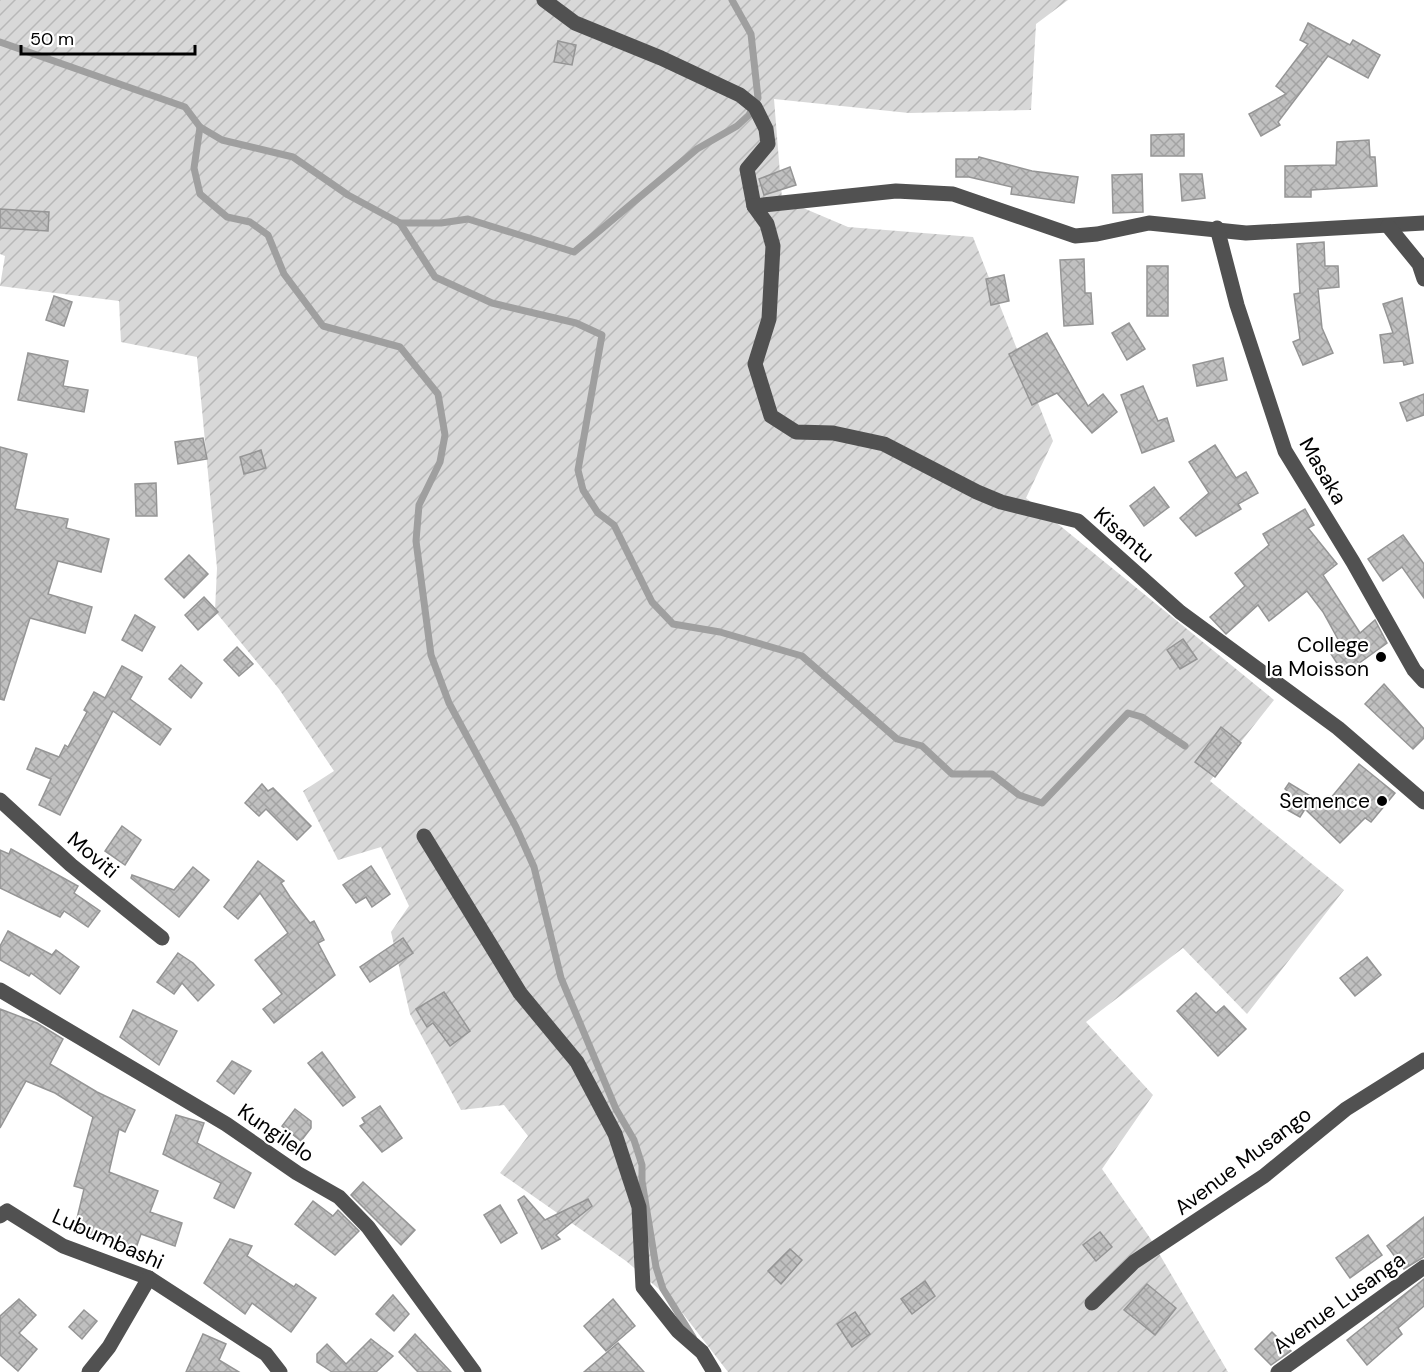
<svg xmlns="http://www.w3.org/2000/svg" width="1424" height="1372" font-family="'DM Sans',sans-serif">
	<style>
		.garden { fill: url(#garden-furrows) }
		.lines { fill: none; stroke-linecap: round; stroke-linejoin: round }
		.stream { stroke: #9f9f9f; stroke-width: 7 }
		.building { fill: url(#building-cross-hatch); stroke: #959595; stroke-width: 1.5 }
		.minor { stroke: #515151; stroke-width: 15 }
		.poi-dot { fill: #000; stroke: #fff; stroke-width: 2 }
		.labels { text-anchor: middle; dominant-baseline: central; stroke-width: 4.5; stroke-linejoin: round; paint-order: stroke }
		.street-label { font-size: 21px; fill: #000; stroke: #fff }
		.poi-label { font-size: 21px; fill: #000; stroke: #fff; text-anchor: end }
	</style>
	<defs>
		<pattern id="garden-furrows" width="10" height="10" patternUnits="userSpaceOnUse" patternTransform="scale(1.5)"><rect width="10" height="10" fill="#d8d8d8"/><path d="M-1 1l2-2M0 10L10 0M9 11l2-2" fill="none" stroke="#b8b8b8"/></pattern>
		<pattern id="building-cross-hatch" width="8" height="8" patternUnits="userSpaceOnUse" patternTransform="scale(1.5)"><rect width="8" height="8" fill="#c0c0c0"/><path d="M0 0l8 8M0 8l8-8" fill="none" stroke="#a3a3a3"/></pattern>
	</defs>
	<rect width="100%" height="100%" fill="#fff"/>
	<polygon class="garden" points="0,0 1068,0 1036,24 1031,110 909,113 774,99 782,199 848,227 973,237 1053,441 1026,498 1274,700 1210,781 1344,890 1247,1014 1183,948 1086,1022 1153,1095 1102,1169 1150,1238 1228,1372 728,1372 674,1302 626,1261 500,1173 528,1136 504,1105 461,1110 410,1014 391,932 409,906 381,847 338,860 303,791 334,771 279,689 215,611 217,568 197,357 121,342 119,301 0,286 5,256 0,254"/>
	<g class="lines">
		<g class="stream">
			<polyline points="0,42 185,107 200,127 194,168 200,194 227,217 250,222 268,235 284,274 323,326 400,347 438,394 445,435 440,462 419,505 416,541 431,655 449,703 516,827 534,867 561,978 616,1109 634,1140 642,1165 642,1181 656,1267 663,1289 693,1337"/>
			<polyline points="200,127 222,140 293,157 348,195 400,223 435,277 492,303 576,323 602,335 578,470 583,490 598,513 614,525 652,602 673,624 720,632 802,656 897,739 922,746 952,774 992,774 1019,795 1042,803 1128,713 1142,717 1185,746"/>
			<polyline points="400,223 441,223 468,219 574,252 697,149 737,126 749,115 758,98 751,34 732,0"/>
		</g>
	</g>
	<g class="building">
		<polygon points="1308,23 1350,45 1353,40 1380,55 1368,78 1328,56 1278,122 1280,125 1261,136 1249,114 1286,94 1276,86 1308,44 1300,40"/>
		<polygon points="558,41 576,45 572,65 554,62"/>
		<polygon points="1184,134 1184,156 1151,156 1151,135"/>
		<polygon points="1369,140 1370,157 1375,157 1377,186 1311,190 1311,197 1285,197 1285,166 1336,165 1337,142"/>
		<polygon points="979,157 1032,171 1078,177 1074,203 1011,194 1012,187 969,177 956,177 956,159 978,159"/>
		<polygon points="790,167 796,185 764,195 759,179"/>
		<polygon points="1142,174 1143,212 1113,213 1112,175"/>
		<polygon points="1180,174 1202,174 1205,198 1182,201"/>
		<polygon points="0,209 49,212 48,231 0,228"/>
		<polygon points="1324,242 1325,266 1338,266 1339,287 1318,289 1322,328 1333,353 1303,365 1293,342 1300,339 1294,294 1300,293 1297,244"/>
		<polygon points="1084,259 1085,293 1091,293 1093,324 1064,326 1060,260"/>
		<rect x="1147" y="266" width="21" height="50"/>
		<polygon points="1004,275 1009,301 991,305 986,279"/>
		<polygon points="54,296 72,302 64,326 46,320"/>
		<polygon points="1402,298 1413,363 1404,365 1403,361 1384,363 1380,335 1393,333 1383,304"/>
		<polygon points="1129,323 1145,349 1127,360 1112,333"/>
		<polygon points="1047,333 1088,406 1103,394 1117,412 1092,433 1057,393 1032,405 1009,354"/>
		<polygon points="28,353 68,361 63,386 88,390 84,412 18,400"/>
		<polygon points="1223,358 1227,380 1197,386 1193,365"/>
		<polygon points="1143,386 1158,421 1167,418 1174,441 1142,453 1121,395"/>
		<polygon points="1424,394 1424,415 1407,421 1400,403"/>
		<polygon points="203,438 207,459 178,464 175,442"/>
		<polygon points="1215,445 1236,478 1246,472 1258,493 1238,504 1241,509 1196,536 1180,518 1209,493 1189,462"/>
		<polygon points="0,447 27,454 15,509 68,519 66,528 109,539 101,572 58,561 48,594 92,607 85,633 30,618 4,700 0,699"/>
		<polygon points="261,450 266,468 244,474 240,457"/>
		<polygon points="156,483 157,516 136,516 135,484"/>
		<polygon points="1154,487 1169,507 1144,526 1130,506"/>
		<polygon points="1305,509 1314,525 1308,528 1337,564 1323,575 1360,633 1375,620 1387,643 1344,674 1329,651 1340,643 1323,612 1307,591 1269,621 1258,605 1226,634 1210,617 1245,586 1235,573 1269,545 1263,534"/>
		<polygon points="1403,535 1424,564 1424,598 1402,567 1383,581 1368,559"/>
		<polygon points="189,555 208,574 184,598 165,579"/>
		<polygon points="204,597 218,612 198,630 185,615"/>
		<polygon points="135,615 155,627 142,651 122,640"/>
		<polygon points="1183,639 1197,659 1180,669 1167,650"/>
		<polygon points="237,647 253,664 239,676 224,660"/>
		<polygon points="181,665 202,683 191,698 169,679"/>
		<polygon points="122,666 142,677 130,699 171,729 160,745 113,711 60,815 39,805 51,779 27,769 36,748 59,757 65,745 68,747 87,712 84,710 94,692 105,698"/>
		<polygon points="1384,684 1424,729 1424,738 1413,749 1365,704"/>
		<polygon points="1221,727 1241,743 1215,777 1195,762"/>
		<polygon points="1359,764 1395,793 1371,822 1365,818 1340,843 1305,809 1300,817 1282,807 1290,794 1285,789 1289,783 1325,805"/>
		<polygon points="262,784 268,791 273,788 311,826 297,840 266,809 259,816 245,803"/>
		<polygon points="122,826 141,840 125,865 105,851"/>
		<polygon points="11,849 78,886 74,893 100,911 88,927 64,911 60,917 0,888 0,850 9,854"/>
		<polygon points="258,861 284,881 281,883 290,897 310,923 314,921 324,940 318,943 335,975 274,1023 263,1009 282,994 255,960 288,933 260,893 238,919 224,907"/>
		<polygon points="371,866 390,894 372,907 366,897 356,903 343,885"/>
		<polygon points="193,867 209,880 179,917 131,878 132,875 174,890"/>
		<polygon points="8,931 52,955 56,950 79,967 60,994 31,973 29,976 0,960 0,946"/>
		<polygon points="403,938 413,953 370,982 360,967"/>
		<polygon points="178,953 193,963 214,985 198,1001 182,983 174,994 157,982"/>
		<polygon points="1367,957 1381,975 1355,996 1340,978"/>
		<polygon points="444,992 470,1031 450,1046 433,1023 427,1027 416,1009"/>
		<polygon points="1196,993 1216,1013 1224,1006 1246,1029 1218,1056 1177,1011"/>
		<polygon points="0,1009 37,1023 63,1039 50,1064 97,1092 135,1110 125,1132 119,1129 109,1172 158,1191 150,1212 182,1223 175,1246 141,1234 135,1251 106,1239 74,1231 84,1189 74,1186 93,1117 55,1093 26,1081 0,1128"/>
		<polygon points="133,1010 177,1031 159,1065 120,1037"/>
		<polygon points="322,1052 355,1097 343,1106 308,1063"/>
		<polygon points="232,1061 251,1071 234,1094 217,1081"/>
		<polygon points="380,1106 402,1138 382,1152 360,1126 365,1123 362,1118"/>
		<polygon points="295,1109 311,1121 311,1128 301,1141 282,1126"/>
		<polygon points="176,1115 204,1123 197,1143 251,1173 234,1208 214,1198 221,1183 163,1154"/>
		<polygon points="363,1182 415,1230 401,1245 351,1195"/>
		<polygon points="524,1196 545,1220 588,1199 592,1206 556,1235 560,1239 542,1249 518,1200"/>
		<polygon points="313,1201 333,1216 338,1210 359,1231 335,1255 295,1224"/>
		<polygon points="500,1205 517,1233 501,1243 484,1215"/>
		<polygon points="1424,1217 1424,1257 1404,1269 1387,1246"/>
		<polygon points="1100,1232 1112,1247 1096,1261 1083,1245"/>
		<polygon points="1368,1235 1382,1255 1350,1278 1336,1258"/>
		<polygon points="230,1239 252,1246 247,1256 294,1287 296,1284 316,1298 291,1332 252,1303 245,1314 204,1283"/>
		<polygon points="790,1249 802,1260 781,1284 768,1271"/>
		<polygon points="1424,1279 1424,1306 1398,1328 1402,1334 1367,1365 1347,1340"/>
		<polygon points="925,1281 935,1296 912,1314 901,1299"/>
		<polygon points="1147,1284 1176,1308 1155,1335 1124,1310"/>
		<polygon points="393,1295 409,1314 394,1331 376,1314"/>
		<polygon points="19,1299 36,1315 19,1333 37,1349 18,1371 0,1355 0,1316"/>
		<polygon points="613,1299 635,1326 606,1351 584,1326"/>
		<polygon points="84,1310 97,1321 82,1339 69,1327"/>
		<polygon points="855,1312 870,1334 852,1347 837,1324"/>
		<polygon points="1272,1332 1291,1351 1271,1365 1255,1349"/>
		<polygon points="203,1334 226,1344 219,1360 239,1372 186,1372"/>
		<polygon points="415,1334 451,1372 418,1372 399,1352"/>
		<polygon points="371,1339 393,1356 376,1372 332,1372 317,1362 317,1354 327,1344 346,1364"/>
		<polygon points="618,1343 644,1372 584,1372"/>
	</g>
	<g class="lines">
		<g class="minor">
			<polyline points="544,0 575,23 661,58 740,95 755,107 766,129 768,144 747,169 754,206 767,224 773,246 769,319 755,364 771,416 796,432 833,433 884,444 977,492 1001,502 1078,521 1180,612 1338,728 1424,802"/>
			<polyline points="754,206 896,191 953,194 1075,236 1097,234 1149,223 1246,233 1424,223"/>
			<polyline points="1388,226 1419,264 1424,279"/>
			<polyline points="1217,228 1237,305 1285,451 1353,562 1414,670 1424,681"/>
			<polyline points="0,800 71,865 162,938"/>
			<polyline points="424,836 520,993 577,1062 615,1134 639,1207 643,1287 678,1331 702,1352 714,1372"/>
			<polyline points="0,990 226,1124 297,1173 339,1197 368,1227 474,1372"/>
			<polyline points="0,1216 7,1211 63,1246 149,1278 266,1354 280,1372"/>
			<polyline points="1092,1303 1134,1262 1264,1176 1346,1109 1424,1060"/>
			<polyline points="89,1372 109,1347 149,1278"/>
			<polyline points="1278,1372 1424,1267"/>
		</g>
	</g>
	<g class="poi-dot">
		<circle cx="1381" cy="657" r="6"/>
		<circle cx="1382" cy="801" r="6"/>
	</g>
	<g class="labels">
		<g class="street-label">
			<text transform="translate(1323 471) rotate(60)">Masaka</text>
			<text transform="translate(1124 535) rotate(41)">Kisantu</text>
			<text transform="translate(93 855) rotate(40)">Moviti</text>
			<text transform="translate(276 1133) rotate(34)">Kungilelo</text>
			<text transform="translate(1243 1161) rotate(-37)">Avenue Musango</text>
			<text transform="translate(108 1239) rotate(24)">Lubumbashi</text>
			<text transform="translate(1339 1303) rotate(-36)">Avenue Lusanga</text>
		</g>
		<g class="poi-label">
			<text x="1369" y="645">College<tspan x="1369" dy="24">la Moisson</tspan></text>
			<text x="1370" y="801">Semence</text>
		</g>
	</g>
	<path d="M21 45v9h174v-9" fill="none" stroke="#000000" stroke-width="3"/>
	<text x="30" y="45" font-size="18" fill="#000000" stroke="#ffffff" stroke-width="4.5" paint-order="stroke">50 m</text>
</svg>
